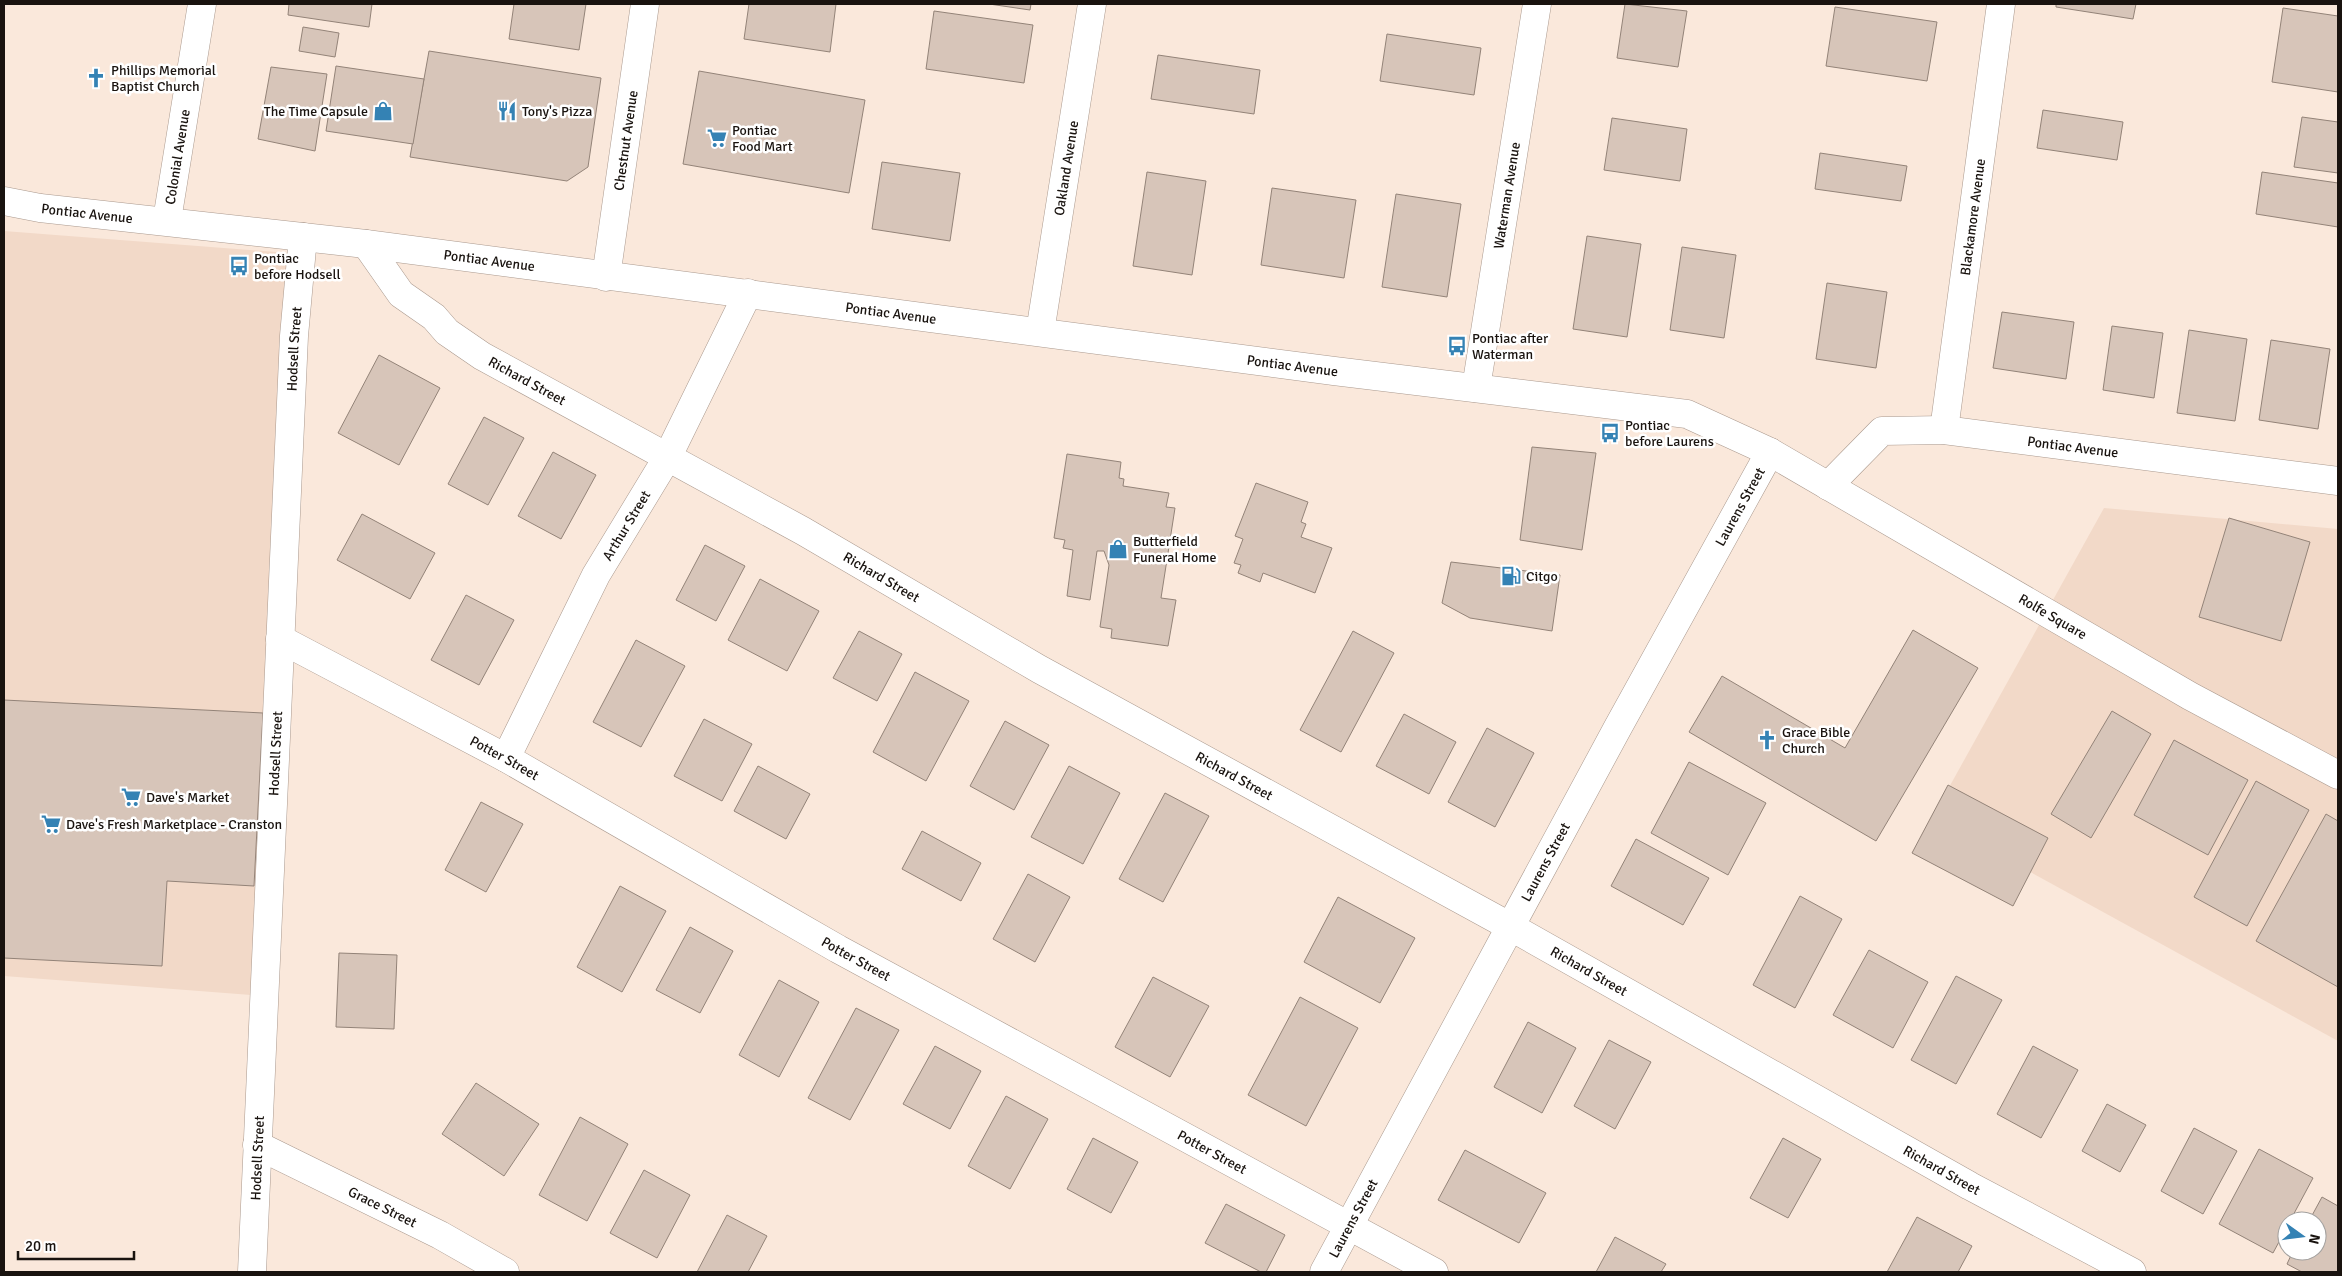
<svg xmlns="http://www.w3.org/2000/svg" width="2342" height="1276" font-family="Signika,sans-serif">
	<style>
		.built { fill: #f2d9c8 }
		.building { fill: #d7c5b9; stroke: #938378 }
		.lines { fill: none; stroke-linecap: round; stroke-linejoin: round }
		.street-casing { stroke: #aa998e; stroke-width: 29 }
		.secondary-casing { stroke: #aa998e; stroke-width: 29 }
		.street { stroke: #fff; stroke-width: 28 }
		.secondary { stroke: #fff; stroke-width: 28 }
		.labels { text-anchor: middle; dominant-baseline: central; stroke-width: 5; stroke-linejoin: round; paint-order: stroke }
		.poi-label { font-size: 14px; fill: #19130f; stroke: #fff; text-anchor: start }
		.street-label { font-size: 14px; fill: #19130f; stroke: #fff }
	</style>
	<rect width="100%" height="100%" fill="#fae8db"/>
	<g class="built">
		<polygon points="4,231 289,253 251,995 4,976"/>
		<polygon points="2104,508 2338,529 2338,1041 1932,818"/>
	</g>
	<g class="building">
		<polygon points="289,4 372,4 369,27 288,15"/>
		<polygon points="514,4 586,4 579,50 509,39"/>
		<polygon points="749,4 836,4 830,52 744,39"/>
		<polygon points="989,4 1031,4 1030,10"/>
		<polygon points="1625,4 1687,11 1678,67 1617,58"/>
		<polygon points="2056,4 2136,4 2133,19 2056,7"/>
		<polygon points="1835,7 1937,22 1927,81 1826,66"/>
		<polygon points="2283,8 2338,16 2338,92 2272,82"/>
		<polygon points="934,11 1033,25 1024,83 926,69"/>
		<polygon points="303,27 339,33 335,57 299,51"/>
		<polygon points="1387,34 1481,48 1474,95 1380,81"/>
		<polygon points="429,51 601,78 588,167 567,181 410,157"/>
		<polygon points="1158,55 1260,70 1254,114 1151,99"/>
		<polygon points="336,66 424,79 413,144 326,131"/>
		<polygon points="271,67 327,74 315,151 258,139"/>
		<polygon points="699,71 865,100 849,193 683,164"/>
		<polygon points="2043,110 2123,122 2117,160 2037,148"/>
		<polygon points="2302,117 2338,122 2338,173 2294,167"/>
		<polygon points="1612,118 1687,129 1680,181 1604,170"/>
		<polygon points="1820,153 1907,166 1901,201 1815,189"/>
		<polygon points="882,162 960,173 950,241 872,229"/>
		<polygon points="1147,172 1206,181 1192,275 1133,266"/>
		<polygon points="2262,172 2338,183 2338,227 2256,214"/>
		<polygon points="1272,188 1356,200 1344,278 1261,265"/>
		<polygon points="1396,194 1461,204 1447,297 1382,287"/>
		<polygon points="1587,236 1641,244 1627,337 1573,329"/>
		<polygon points="1682,247 1736,255 1724,338 1670,330"/>
		<polygon points="1827,283 1887,292 1876,368 1816,359"/>
		<polygon points="2002,312 2074,322 2066,379 1993,368"/>
		<polygon points="2112,326 2163,333 2154,398 2103,390"/>
		<polygon points="2189,330 2247,339 2235,421 2177,413"/>
		<polygon points="2271,340 2330,349 2318,429 2259,420"/>
		<polygon points="379,355 440,388 399,465 338,433"/>
		<polygon points="484,417 524,438 488,505 448,484"/>
		<polygon points="1532,447 1596,453 1582,550 1520,540"/>
		<polygon points="553,452 596,475 561,539 518,516"/>
		<polygon points="1067,454 1121,462 1119,478 1124,479 1123,486 1169,493 1166,507 1175,508 1161,598 1176,600 1168,646 1111,638 1112,629 1100,627 1109,565 1104,551 1097,551 1090,600 1067,596 1073,550 1063,548 1065,540 1054,538"/>
		<polygon points="1256,483 1308,502 1301,522 1306,524 1301,537 1332,548 1315,593 1263,573 1260,582 1238,573 1241,565 1234,563 1243,539 1235,536"/>
		<polygon points="362,514 435,553 410,599 337,560"/>
		<polygon points="2229,518 2310,542 2281,641 2199,617"/>
		<polygon points="705,545 745,566 716,621 676,600"/>
		<polygon points="1451,562 1560,575 1552,631 1470,618 1442,603"/>
		<polygon points="760,579 819,611 787,671 728,640"/>
		<polygon points="466,595 514,620 479,685 431,660"/>
		<polygon points="1913,630 1978,668 1876,841 1689,732 1722,676 1845,748"/>
		<polygon points="859,631 902,654 877,701 833,678"/>
		<polygon points="1353,631 1394,653 1341,752 1300,730"/>
		<polygon points="636,640 685,666 641,747 593,722"/>
		<polygon points="915,672 969,701 926,781 873,752"/>
		<polygon points="4,700 263,713 254,886 167,881 162,966 4,958"/>
		<polygon points="2112,711 2151,734 2091,838 2051,814"/>
		<polygon points="1404,714 1456,742 1429,794 1376,766"/>
		<polygon points="704,719 752,744 722,801 674,776"/>
		<polygon points="1005,721 1049,745 1014,810 970,786"/>
		<polygon points="1487,728 1534,753 1495,827 1448,802"/>
		<polygon points="2174,740 2248,780 2208,855 2134,815"/>
		<polygon points="1689,762 1766,803 1728,875 1651,833"/>
		<polygon points="758,766 810,794 786,839 734,811"/>
		<polygon points="1069,766 1120,793 1083,864 1031,837"/>
		<polygon points="2256,781 2309,810 2247,926 2194,897"/>
		<polygon points="1948,785 2048,838 2013,906 1912,853"/>
		<polygon points="1165,793 1209,816 1163,902 1119,879"/>
		<polygon points="481,802 523,824 486,892 445,870"/>
		<polygon points="2326,814 2338,821 2338,987 2256,941"/>
		<polygon points="922,831 981,863 961,901 902,869"/>
		<polygon points="1636,839 1709,878 1683,925 1611,886"/>
		<polygon points="1028,874 1070,897 1035,962 993,939"/>
		<polygon points="620,886 666,911 622,992 577,967"/>
		<polygon points="1800,896 1842,919 1795,1008 1753,985"/>
		<polygon points="1338,897 1415,938 1380,1003 1304,962"/>
		<polygon points="690,927 733,951 700,1013 656,990"/>
		<polygon points="1869,950 1928,982 1893,1048 1833,1015"/>
		<polygon points="339,953 397,955 394,1029 336,1027"/>
		<polygon points="1956,976 2002,1000 1956,1084 1911,1060"/>
		<polygon points="1153,977 1209,1006 1170,1077 1115,1047"/>
		<polygon points="779,980 819,1002 779,1077 739,1055"/>
		<polygon points="1300,997 1358,1028 1306,1126 1248,1095"/>
		<polygon points="856,1008 899,1030 850,1120 808,1098"/>
		<polygon points="1528,1022 1576,1048 1542,1113 1494,1087"/>
		<polygon points="1609,1040 1651,1062 1615,1129 1574,1106"/>
		<polygon points="935,1046 981,1071 950,1129 903,1104"/>
		<polygon points="2033,1046 2078,1070 2041,1138 1997,1114"/>
		<polygon points="476,1083 539,1124 504,1176 442,1134"/>
		<polygon points="1006,1096 1048,1119 1010,1189 968,1166"/>
		<polygon points="2107,1104 2146,1125 2120,1172 2082,1151"/>
		<polygon points="580,1117 628,1144 587,1221 539,1195"/>
		<polygon points="2194,1128 2237,1151 2203,1214 2161,1191"/>
		<polygon points="1093,1138 1138,1162 1111,1213 1067,1189"/>
		<polygon points="1783,1138 1821,1159 1788,1218 1750,1198"/>
		<polygon points="2259,1149 2313,1178 2290,1221 2287,1221 2287,1227 2273,1253 2219,1224"/>
		<polygon points="1465,1150 1546,1193 1519,1243 1438,1200"/>
		<polygon points="644,1170 690,1195 657,1258 610,1233"/>
		<polygon points="2322,1197 2338,1206 2338,1272 2302,1272 2287,1264 2293,1251 2317,1251 2317,1221 2309,1221"/>
		<polygon points="1226,1204 1285,1235 1266,1272 1261,1272 1205,1243"/>
		<polygon points="727,1215 767,1236 748,1272 697,1272"/>
		<polygon points="1917,1217 1972,1246 1958,1272 1887,1272"/>
		<polygon points="1615,1237 1666,1264 1661,1272 1596,1272"/>
	</g>
	<g class="lines">
		<defs>
			<g id="street">
				<path id="s1" d="M366,244l35,50 33,23 13,15 35,24 321,175 236,138 472,258 459,259 162,86"/>
				<path id="s2" d="M606,277l39,-273"/>
				<path id="s3" d="M1040,332l52,-328"/>
				<path id="s4" d="M1476,388l61,-384"/>
				<path id="s5" d="M1944,430l57,-426"/>
				<path id="s6" d="M280,639l226,119 332,191 596,323"/>
				<path id="s7" d="M506,758l90,-183 71,-117 81,-165"/>
				<path id="s8" d="M257,1145l183,90 65,37"/>
				<path id="s9" d="M252,1272l42,-936 9,-99"/>
				<path id="s10" d="M1324,1272l293,-543 153,-277"/>
			</g>
			<g id="secondary">
				<path id="s11" d="M4,201l36,7 326,36 968,127 353,43 83,38 420,244 148,79"/>
				<path id="s12" d="M167,220l35,-216"/>
				<path id="s13" d="M1828,486l54,-55 62,-1 394,51"/>
			</g>
		</defs>
		<use href="#street" class="street-casing"/>
		<use href="#secondary" class="secondary-casing"/>
		<use href="#street" class="street"/>
		<use href="#secondary" class="secondary"/>
	</g>
	<defs>
		<symbol id="church-bare" viewBox="-9 -9 18 18"><path d="M-1.2-6h2.4v3.5h3.3v2.4h-3.3V6h-2.4V-.1h-3.3v-2.4h3.3Z" fill="#3482b4" stroke="#fff" stroke-width="2.5" paint-order="stroke"/></symbol>
		<symbol id="shop-bare" viewBox="-9 -9 18 18"><path d="M-5-2.5h2.3a2.7 3.5 0 0 1 5.4 0H5L5.5 6h-11ZM-1.5-2.5h3a1.5 2.3 0 0 0-3 0Z" fill="#3482b4" stroke="#fff" stroke-width="2.5" paint-order="stroke"/></symbol>
		<symbol id="restaurant-bare" viewBox="-9 -9 18 18"><path d="M-5-6h1v4h1v-4h1v4h1v-4h1v5L-1.5 .5V6h-2V.5L-5-1ZM5-6V6H3V1.5H1.5Q1.5-4 5-6Z" fill="#3482b4" stroke="#fff" stroke-width="2.5" paint-order="stroke"/></symbol>
		<symbol id="supermarket-bare" viewBox="-9 -9 18 18"><path d="M-6-5.5h2.5l.6 2H6L4.5 2H-2.5L-4.4-4H-6ZM-1.5 3.2a1.3 1.3 0 1 0 .1 0ZM3 3.2a1.3 1.3 0 1 0 .1 0Z" fill="#3482b4" stroke="#fff" stroke-width="2.5" paint-order="stroke"/></symbol>
		<symbol id="bus-bare" viewBox="-9 -9 18 18"><path d="M-5-6H5V4H4V6H2V4H-2V6H-4V4H-5ZM-3.5-4V0h7V-4ZM-3.5 1.2v1.5H-2V1.2ZM2 1.2v1.5H3.5V1.2Z" fill="#3482b4" stroke="#fff" stroke-width="2.5" paint-order="stroke"/></symbol>
		<symbol id="fuel-bare" viewBox="-9 -9 18 18"><path d="M-5.5-6h7V0h2V4h1.3V-2.5L3-4.5l.8-.8L6-3V5H2.5V1h-1V6h-7ZM-4.2-4.7v3.2H.2V-4.7Z" fill="#3482b4" stroke="#fff" stroke-width="2.5" paint-order="stroke"/></symbol>
	</defs>
	<g fill-rule="evenodd">
		<use href="#church-bare" x="82" y="64" width="28" height="28"/>
		<use href="#shop-bare" x="369" y="97" width="28" height="28"/>
		<use href="#restaurant-bare" x="493" y="97" width="28" height="28"/>
		<use href="#supermarket-bare" x="703" y="124" width="28" height="28"/>
		<use href="#bus-bare" x="225" y="252" width="28" height="28"/>
		<use href="#bus-bare" x="1443" y="332" width="28" height="28"/>
		<use href="#bus-bare" x="1596" y="419" width="28" height="28"/>
		<use href="#shop-bare" x="1104" y="535" width="28" height="28"/>
		<use href="#fuel-bare" x="1497" y="562" width="28" height="28"/>
		<use href="#church-bare" x="1753" y="726" width="28" height="28"/>
		<use href="#supermarket-bare" x="117" y="783" width="28" height="28"/>
		<use href="#supermarket-bare" x="37" y="810" width="28" height="28"/>
	</g>
	<g class="labels">
		<g class="poi-label">
			<text x="111" y="70">Phillips Memorial<tspan x="111" dy="16">Baptist Church</tspan></text>
			<text x="368" y="111" text-anchor="end">The Time Capsule</text>
			<text x="522" y="111">Tony's Pizza</text>
			<text x="732" y="130">Pontiac<tspan x="732" dy="16">Food Mart</tspan></text>
			<text x="254" y="258">Pontiac<tspan x="254" dy="16">before Hodsell</tspan></text>
			<text x="1472" y="338">Pontiac after<tspan x="1472" dy="16">Waterman</tspan></text>
			<text x="1625" y="425">Pontiac<tspan x="1625" dy="16">before Laurens</tspan></text>
			<text x="1133" y="541">Butterfield<tspan x="1133" dy="16">Funeral Home</tspan></text>
			<text x="1526" y="576">Citgo</text>
			<text x="1782" y="732">Grace Bible<tspan x="1782" dy="16">Church</tspan></text>
			<text x="146" y="797">Dave's Market</text>
			<text x="66" y="824">Dave's Fresh Marketplace - Cranston</text>
		</g>
		<g class="street-label">
			<text stroke="none"><textPath href="#s2" startOffset="138">Chestnut Avenue</textPath></text>
			<text stroke="none"><textPath href="#s12" startOffset="64">Colonial Avenue</textPath></text>
			<text stroke="none"><textPath href="#s3" startOffset="166">Oakland Avenue</textPath></text>
			<text stroke="none"><textPath href="#s4" startOffset="195">Waterman Avenue</textPath></text>
			<text stroke="none"><textPath href="#s11" startOffset="84">Pontiac Avenue</textPath></text>
			<text stroke="none"><textPath href="#s5" startOffset="215">Blackamore Avenue</textPath></text>
			<text stroke="none"><textPath href="#s11" startOffset="489">Pontiac Avenue</textPath></text>
			<text stroke="none"><textPath href="#s11" startOffset="894">Pontiac Avenue</textPath></text>
			<text stroke="none"><textPath href="#s9" startOffset="924">Hodsell Street</textPath></text>
			<text stroke="none"><textPath href="#s11" startOffset="1299">Pontiac Avenue</textPath></text>
			<text stroke="none"><textPath href="#s1" startOffset="215">Richard Street</textPath></text>
			<text stroke="none"><textPath href="#s13" startOffset="269">Pontiac Avenue</textPath></text>
			<text stroke="none"><textPath href="#s10" startOffset="871">Laurens Street</textPath></text>
			<text stroke="none"><textPath href="#s7" startOffset="262">Arthur Street</textPath></text>
			<text stroke="none"><textPath href="#s1" startOffset="620">Richard Street</textPath></text>
			<text stroke="none"><textPath href="#s11" startOffset="2115">Rolfe Square</textPath></text>
			<text stroke="none"><textPath href="#s9" startOffset="519">Hodsell Street</textPath></text>
			<text stroke="none"><textPath href="#s6" startOffset="254">Potter Street</textPath></text>
			<text stroke="none"><textPath href="#s1" startOffset="1025">Richard Street</textPath></text>
			<text stroke="none"><textPath href="#s10" startOffset="466">Laurens Street</textPath></text>
			<text stroke="none"><textPath href="#s6" startOffset="659">Potter Street</textPath></text>
			<text stroke="none"><textPath href="#s1" startOffset="1430">Richard Street</textPath></text>
			<text stroke="none"><textPath href="#s6" startOffset="1064">Potter Street</textPath></text>
			<text stroke="none"><textPath href="#s9" startOffset="114">Hodsell Street</textPath></text>
			<text stroke="none"><textPath href="#s1" startOffset="1835">Richard Street</textPath></text>
			<text stroke="none"><textPath href="#s8" startOffset="140">Grace Street</textPath></text>
			<text stroke="none"><textPath href="#s10" startOffset="61">Laurens Street</textPath></text>
		</g>
	</g>
	<rect width="2342" height="1276" fill="none" stroke="#19130f" stroke-width="10"/>
	<g transform="translate(2302 1236) rotate(104)"><circle r="24" fill="#ffffff" stroke="#a3a19f"/>
	<path d="M0-4L9 19L0 12L-9 19Z" fill="#3482b4"/>
	<text y="-8" font-size="14" font-weight="bold" text-anchor="middle" fill="#19130f">N</text>
	</g>
	<path d="M18 1251v8h116v-8" fill="none" stroke="#19130f" stroke-width="2.5"/>
	<text x="25" y="1251" font-size="15" fill="#19130f" stroke="#ffffff" stroke-width="4" paint-order="stroke">20 m</text>
</svg>
